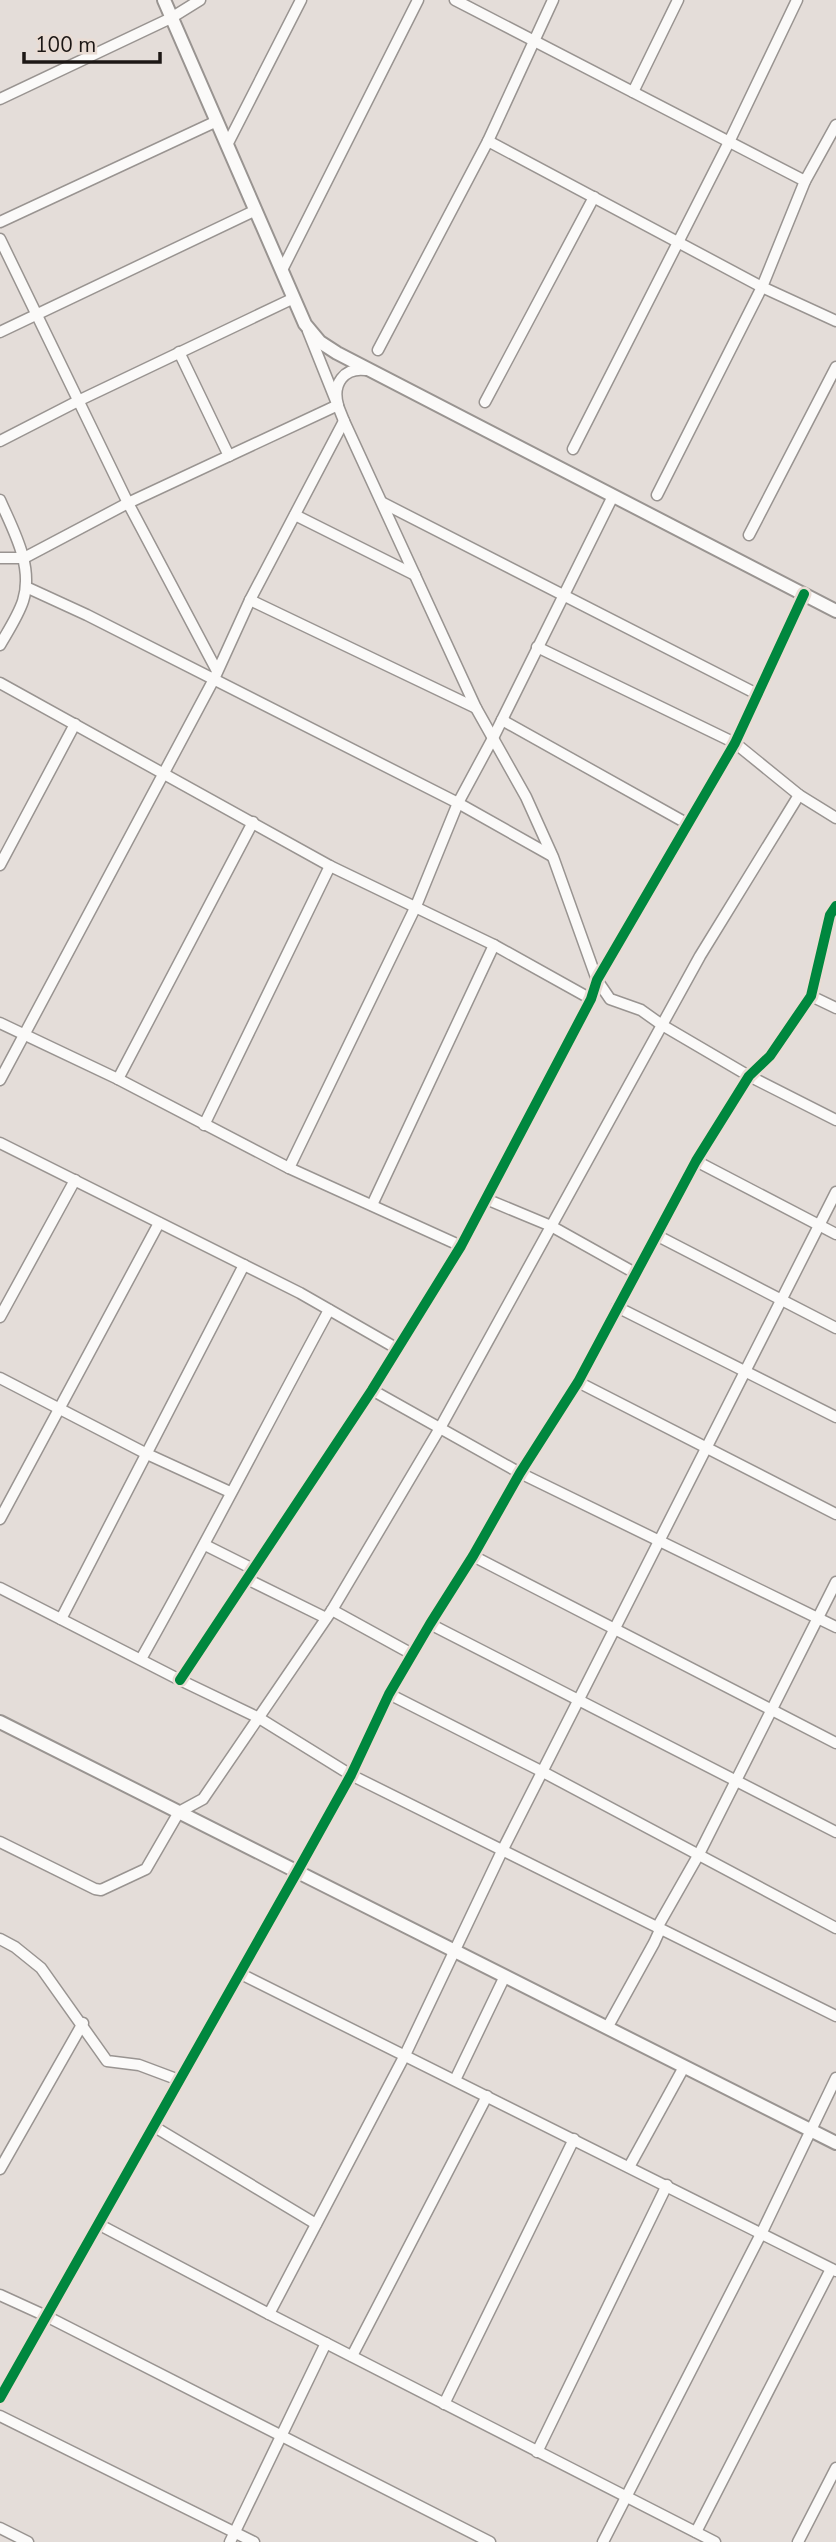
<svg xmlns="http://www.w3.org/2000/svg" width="836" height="2542" font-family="'Nunito Sans',sans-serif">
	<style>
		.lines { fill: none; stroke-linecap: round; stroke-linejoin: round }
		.minor-casing { stroke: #999491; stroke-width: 13 }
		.tertiary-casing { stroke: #999491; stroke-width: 16 }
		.minor { stroke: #fbfaf9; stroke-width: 10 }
		.tertiary { stroke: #fbfaf9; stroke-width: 12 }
		.cycleway-casing { stroke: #e9dcd4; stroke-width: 15 }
		.cycleway { stroke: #00873e; stroke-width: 10 }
	</style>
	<rect width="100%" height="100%" fill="#e4ddd9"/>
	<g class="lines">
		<defs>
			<g id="minor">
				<polyline points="455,0 805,181"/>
				<polyline points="633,92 678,0"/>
				<polyline points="0,99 171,18 200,0"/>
				<polyline points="488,141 762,287 836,321"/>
				<polyline points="227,145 301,0"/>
				<polyline points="0,222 217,121"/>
				<polyline points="0,239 128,503 217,671"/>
				<polyline points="282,270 418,0"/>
				<polyline points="308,331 344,421 476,708 526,797 553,857 597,980 610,999 641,1010 662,1025 749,1076 836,1120"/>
				<polyline points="0,332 256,210"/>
				<polyline points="378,350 488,141 553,0"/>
				<polyline points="179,352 229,456"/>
				<polyline points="485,402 594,197"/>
				<polyline points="0,441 80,400 294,298"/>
				<polyline points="573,449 729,142 797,0"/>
				<polyline points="657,495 762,287 805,181 836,125"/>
				<path d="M0,500c13,30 34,66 23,101 -5,15 -15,30 -23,44"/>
				<polyline points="383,503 757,694"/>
				<polyline points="295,515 415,575"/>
				<polyline points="749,535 836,367"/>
				<path d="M0,558h24l104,-55 210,-98c-6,-21 6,-38 28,-35"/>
				<polyline points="26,587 87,615 458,803 552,856"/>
				<polyline points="250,600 476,708"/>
				<polyline points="537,647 735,743 799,795 836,818"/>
				<polyline points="0,683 330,866 494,945 591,999"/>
				<polyline points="502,720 688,824"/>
				<polyline points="0,865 75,724"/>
				<polyline points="811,996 836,1008"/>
				<polyline points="0,1023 118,1079 289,1168 461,1246"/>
				<polyline points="118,1079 253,822"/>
				<polyline points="0,1080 214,679 250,600 344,421"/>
				<polyline points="204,1125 330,866"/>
				<polyline points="0,1143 300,1293 396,1348"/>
				<polyline points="696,1161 836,1234"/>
				<polyline points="289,1168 416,906 458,803 493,738 613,496"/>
				<polyline points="486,1199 551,1226 635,1273"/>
				<polyline points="372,1205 494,945"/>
				<polyline points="656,1235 836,1328"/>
				<polyline points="617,1307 836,1417"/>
				<polyline points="0,1317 75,1180"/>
				<polyline points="0,1378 147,1454 230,1492"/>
				<polyline points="578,1382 836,1514"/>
				<polyline points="372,1390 520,1473 836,1627"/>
				<polyline points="0,1519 159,1223"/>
				<polyline points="205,1545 253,1569"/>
				<polyline points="473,1556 836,1743"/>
				<polyline points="247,1579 326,1618"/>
				<polyline points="0,1588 180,1680 259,1718 351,1775 836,2016"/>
				<polyline points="332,1610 412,1654"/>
				<polyline points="61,1619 244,1265"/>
				<polyline points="430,1624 836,1832"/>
				<path d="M141,1659c65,-115 125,-233 188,-349"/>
				<polyline points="180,1680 372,1390 461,1246 591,999 597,980 735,743 804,594"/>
				<polyline points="389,1694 543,1772 836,1928"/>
				<polyline points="0,1842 95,1889 101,1890 146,1869 179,1812 203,1799 332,1610 440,1428 700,956 799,795"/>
				<polyline points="0,1939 15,1947 41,1968 107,2061 139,2065 179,2080"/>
				<polyline points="241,1974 836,2271"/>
				<polyline points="607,2028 654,1943 659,1932 658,1926 699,1854 836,1582"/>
				<polyline points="455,2080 505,1976"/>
				<polyline points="153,2126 316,2224"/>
				<polyline points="629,2167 684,2067"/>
				<polyline points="0,2169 83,2023"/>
				<polyline points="98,2224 269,2314 715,2542"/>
				<polyline points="0,2295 46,2316 490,2542"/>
				<polyline points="269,2314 405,2055 502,1851 836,1192"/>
				<polyline points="352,2356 487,2096"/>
				<polyline points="0,2398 297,1872 351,1775 389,1694 430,1624 473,1556 520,1473 578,1382 696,1161 749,1076 770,1056 811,996 830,915 836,906"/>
				<polyline points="444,2404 574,2139"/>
				<polyline points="0,2416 254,2542"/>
				<polyline points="537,2452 667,2185"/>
				<polyline points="0,2528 28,2542"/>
				<polyline points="696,2532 831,2269"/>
				<polyline points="230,2542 326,2343"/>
				<polyline points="603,2542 762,2232 836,2078"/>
				<polyline points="798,2542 836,2468"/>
			</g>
			<g id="tertiary">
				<polyline points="164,0 305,324 320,342 337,353 836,611"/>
				<polyline points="0,1722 836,2143"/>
			</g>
		</defs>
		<use href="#minor" class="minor-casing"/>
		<use href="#tertiary" class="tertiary-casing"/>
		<use href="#minor" class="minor"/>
		<use href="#tertiary" class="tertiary"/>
		<defs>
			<g id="cycleway">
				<polyline points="180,1680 372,1390 461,1246 591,999 597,980 735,743 804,594"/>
				<polyline points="0,2398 297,1872 351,1775 389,1694 430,1624 473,1556 520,1473 578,1382 696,1161 749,1076 770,1056 811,996 830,915 836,906"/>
			</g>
		</defs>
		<use href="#cycleway" class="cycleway-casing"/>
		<use href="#cycleway" class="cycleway"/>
	</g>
	<path d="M24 52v10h136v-10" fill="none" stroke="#1c1715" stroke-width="3.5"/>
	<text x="35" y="52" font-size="21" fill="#1c1715" stroke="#e9dcd4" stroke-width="5" paint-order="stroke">100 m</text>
</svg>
